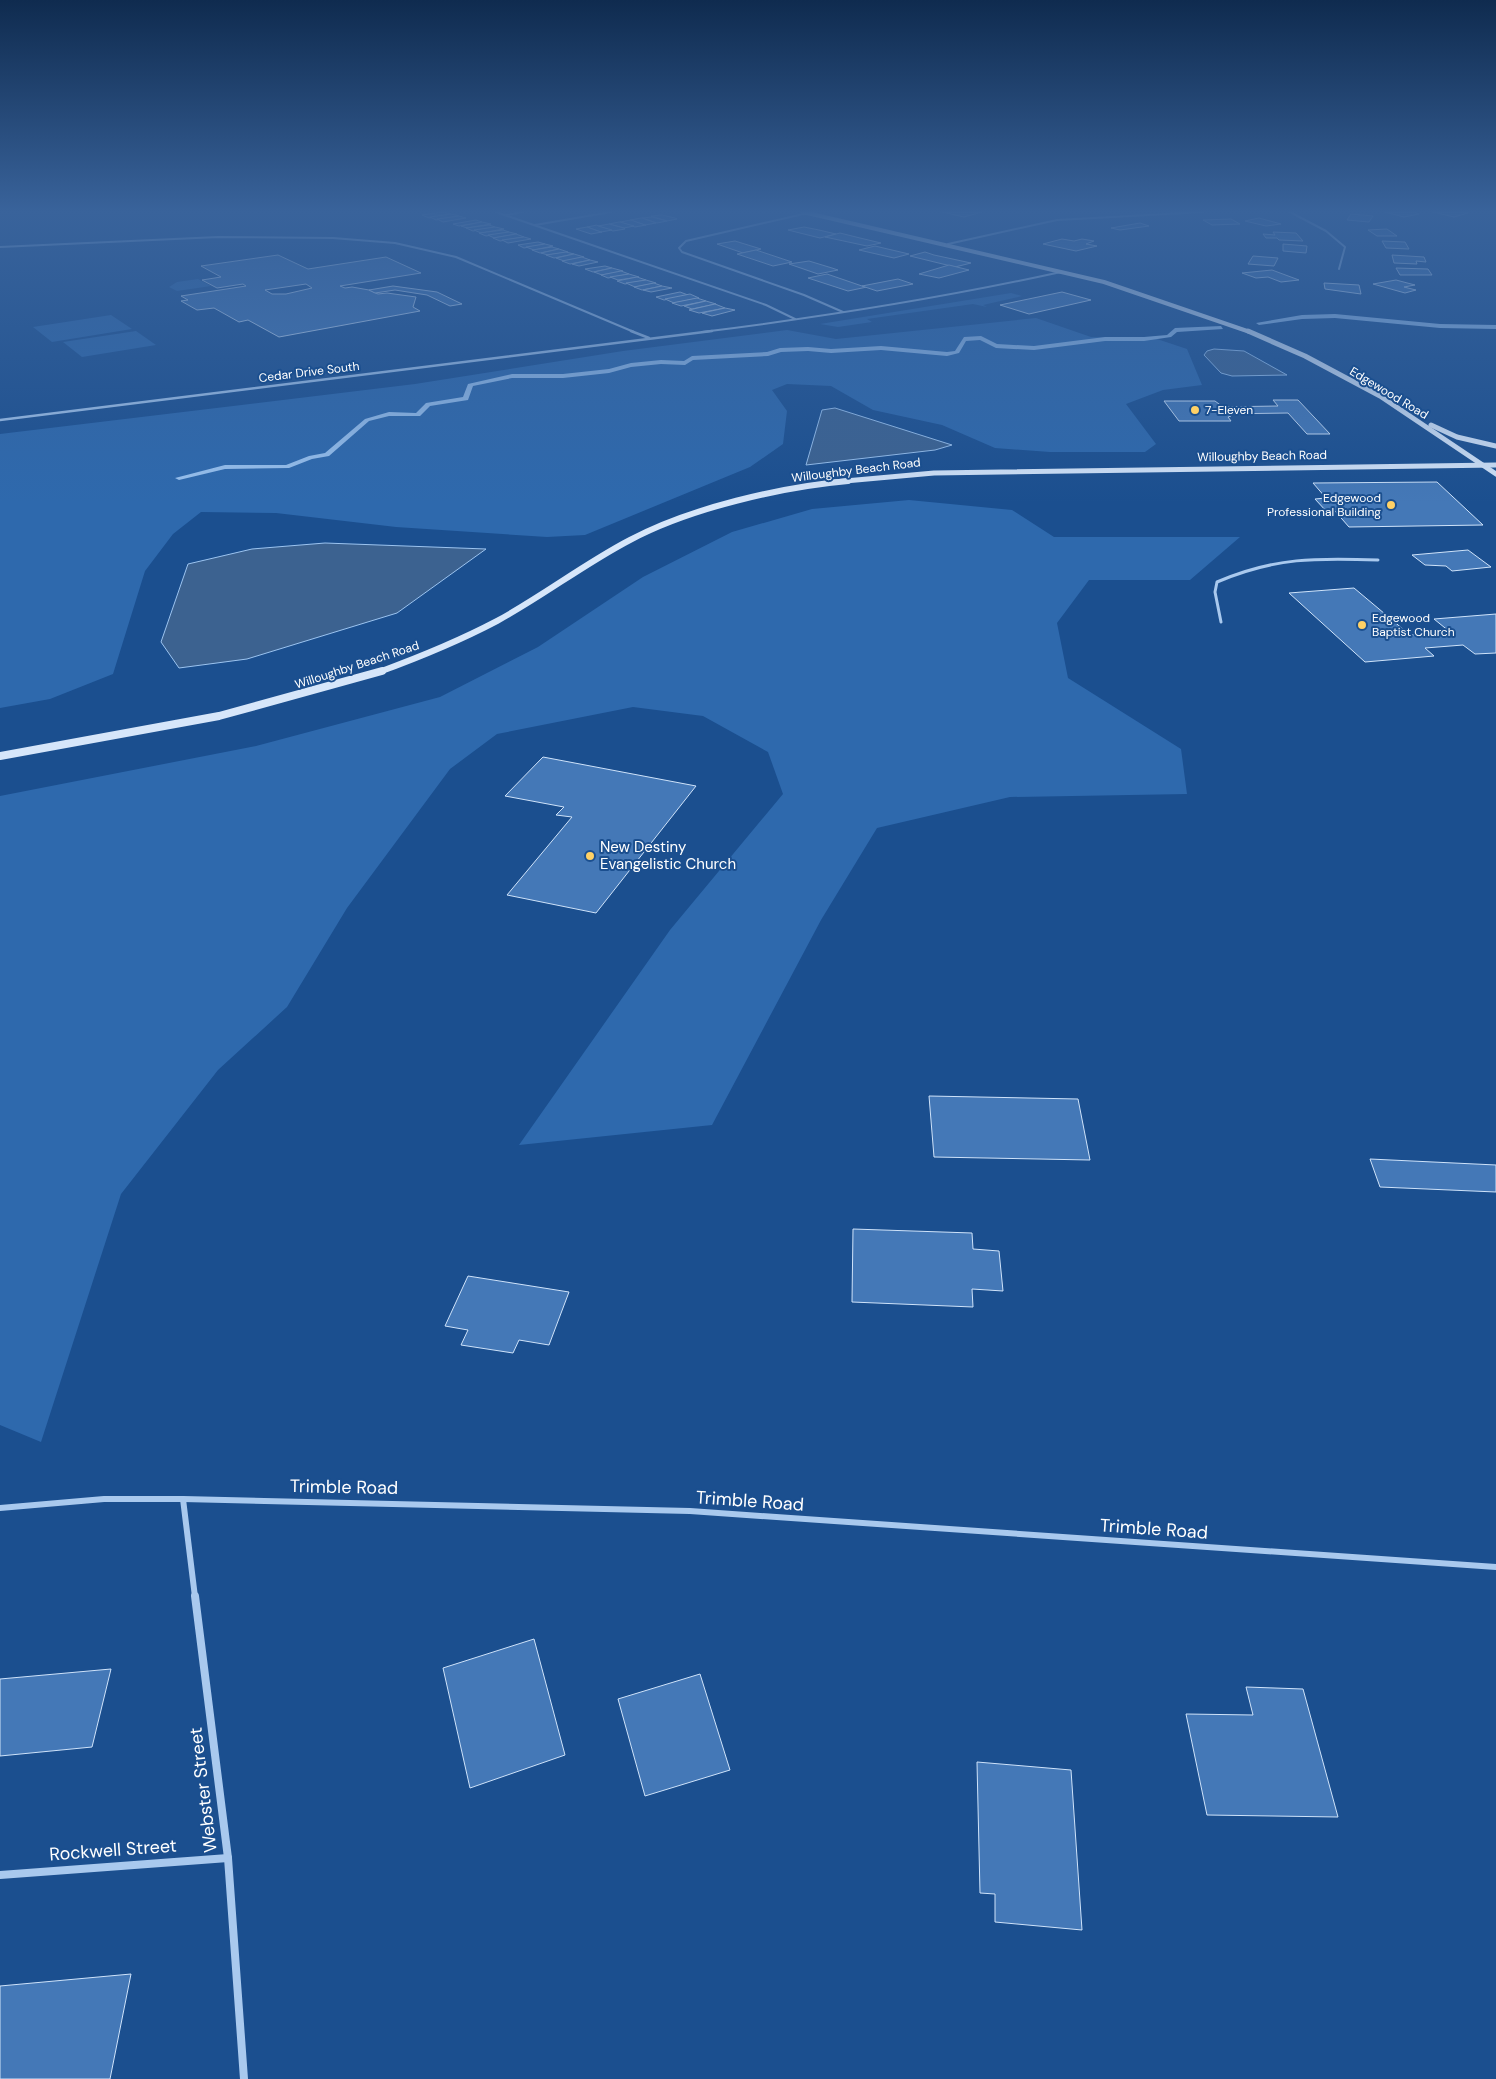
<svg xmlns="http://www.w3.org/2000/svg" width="1496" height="2079" font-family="'DM Sans',sans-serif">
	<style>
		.green { fill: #2e69ad }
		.water { fill: #3c6290; stroke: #9cc4f0 }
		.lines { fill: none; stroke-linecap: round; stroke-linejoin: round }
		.stream { fill: #9cc4f0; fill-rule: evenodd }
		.building { fill: #4478b7; stroke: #cfe3fa; fill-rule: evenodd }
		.street-far4 { stroke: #a9c9ee; stroke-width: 2 }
		.street-far3 { stroke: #a9c9ee; stroke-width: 2.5 }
		.street-far2 { stroke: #a9c9ee; stroke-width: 3 }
		.street-far1 { stroke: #a9c9ee; stroke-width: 6 }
		.street { stroke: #a9c9ee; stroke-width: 8 }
		.secondary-far3 { stroke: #d6e6fa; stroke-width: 4 }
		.secondary-far2 { stroke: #d6e6fa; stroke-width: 5 }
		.secondary-far1 { stroke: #d6e6fa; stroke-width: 6 }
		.secondary { stroke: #d6e6fa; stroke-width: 8 }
		.poi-dot { fill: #ffd166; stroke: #1b4f8f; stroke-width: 2 }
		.labels { text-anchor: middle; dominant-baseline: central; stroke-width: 4; stroke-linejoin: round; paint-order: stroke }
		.far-street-label { font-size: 12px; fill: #fff; stroke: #1b4f8f }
		.far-poi-label { font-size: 12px; fill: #fff; stroke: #1b4f8f; text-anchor: start }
		.poi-label { font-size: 15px; fill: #fff; stroke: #1b4f8f; text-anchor: start }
		.near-street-label { font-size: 18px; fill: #fff; stroke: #1b4f8f }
	</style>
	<rect width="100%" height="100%" fill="#1b4f8f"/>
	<g class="green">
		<polygon points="198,279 211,286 177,291 169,287 177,282"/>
		<polygon points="1011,293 1022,296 983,305 987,307 973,304 867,319 872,322 838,327 820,324"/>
		<polygon points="111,315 132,329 52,342 33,327"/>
		<polygon points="1036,318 1091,337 1157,339 1187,349 1202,385 1163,390 1126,404 1156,444 1145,452 1050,452 995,448 942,425 873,410 831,386 787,384 772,390 787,411 783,444 750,467 585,535 547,537 396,527 276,513 201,512 173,534 145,571 113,674 50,699 0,708 0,434 415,384 623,351 787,330 836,339"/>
		<polygon points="136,331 156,345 82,357 63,342"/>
		<polygon points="909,500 1012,510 1054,537 1240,537 1190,580 1089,580 1057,623 1068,678 1181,749 1187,794 1010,797 877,828 821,920 712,1125 519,1145 670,930 783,794 768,752 703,716 633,707 497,734 450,769 347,908 287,1007 218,1070 121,1194 41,1442 0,1425 0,796 256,746 440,697 538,647 643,577 732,532 812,509"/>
	</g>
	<g class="water">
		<polygon points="1214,349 1244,351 1287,375 1232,376 1221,373 1204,355 1207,351"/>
		<polygon points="835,408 952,445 935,450 806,465 822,410"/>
		<polygon points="325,543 486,549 397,613 247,659 179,668 161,642 188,564 252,549"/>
	</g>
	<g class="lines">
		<g class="stream">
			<polygon points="1335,314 1440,324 1496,325 1496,329 1440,328 1335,318 1302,319 1259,325 1256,323 1302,315"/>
			<polygon points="1221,326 1223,329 1177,332 1171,337 1144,341 1105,341 1034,350 996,348 980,340 966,341 959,353 947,356 881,350 831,353 808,351 781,352 768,356 693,360 685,365 661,364 631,367 609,373 563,378 512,378 473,386 468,400 430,406 420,416 389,416 369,421 329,456 312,459 289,468 225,469 179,480 175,478 225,465 286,465 309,456 325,453 365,419 389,412 416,413 426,403 463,397 468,384 512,374 563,374 609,369 631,363 661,360 684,361 692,356 767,352 780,348 808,347 831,349 881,346 947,352 955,351 964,337 981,336 997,344 1034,346 1105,337 1144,337 1167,335 1175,328"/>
		</g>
	</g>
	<g class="building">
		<polygon points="443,212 451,214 429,218 422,215"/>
		<polygon points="942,212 982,212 964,217"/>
		<polygon points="1385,212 1413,212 1419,214 1404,217"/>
		<polygon points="1433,212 1464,212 1468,213 1454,217"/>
		<polygon points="451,214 459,216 436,220 430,217"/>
		<polygon points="1351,214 1373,216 1369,222 1347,220"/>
		<polygon points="662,215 675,218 677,219 667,221 651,216"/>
		<polygon points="459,216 466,218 443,222 437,219"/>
		<polygon points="652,217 667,221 657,223 642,218"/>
		<polygon points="641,218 642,218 656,223 645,225 630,220"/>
		<polygon points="1259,218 1281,224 1266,226 1245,221"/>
		<polygon points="1231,219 1240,224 1212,225 1203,220"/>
		<polygon points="476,220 482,222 459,226 453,224"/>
		<polygon points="631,220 645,225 646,225 635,227 620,222"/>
		<polygon points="482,222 491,224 467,228 461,226"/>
		<polygon points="619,222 620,222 634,226 624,228 609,224"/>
		<polygon points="1140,223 1149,226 1120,230 1111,228"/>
		<polygon points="609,224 624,228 625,229 613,231 598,226"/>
		<polygon points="489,225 495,227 473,231 466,228"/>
		<polygon points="597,225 598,226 612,230 601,232 587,227"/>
		<polygon points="495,227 504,229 481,233 474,230"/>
		<polygon points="587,227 601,232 602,232 591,234 576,229"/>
		<polygon points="804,227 819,230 836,234 820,238 788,230"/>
		<polygon points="1387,229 1397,236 1377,236 1368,230"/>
		<polygon points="503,230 509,232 486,236 479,233"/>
		<polygon points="509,232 517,234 494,238 488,235"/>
		<polygon points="1273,232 1296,233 1303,241 1279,240 1277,238 1266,238 1263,234 1275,235"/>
		<polygon points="840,233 860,238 881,243 867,246 825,237"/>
		<polygon points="516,234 524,237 500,241 493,238"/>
		<polygon points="524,237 531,239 508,243 502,240"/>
		<polygon points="1062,239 1074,241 1082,239 1094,241 1086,244 1097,246 1076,251 1043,244"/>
		<polygon points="735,241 761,249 743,253 717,244"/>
		<polygon points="1382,241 1405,242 1409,249 1386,248"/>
		<polygon points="538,242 545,244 524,248 518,245"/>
		<polygon points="545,244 553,246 534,250 526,247"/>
		<polygon points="1283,244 1307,246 1306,253 1283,251"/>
		<polygon points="875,246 909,254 894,258 859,250"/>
		<polygon points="552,247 559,249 540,253 532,250"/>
		<polygon points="559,249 568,252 548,255 541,253"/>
		<polygon points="756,250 792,262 773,266 737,254"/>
		<polygon points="566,252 574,254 554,258 546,255"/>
		<polygon points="925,252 934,255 971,263 955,267 910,256"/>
		<polygon points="574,254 584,257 564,261 556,258"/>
		<path d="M278,255l30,14 78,-12 35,16 -81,13 5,2 7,-1 17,3 9,4 9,-1 29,4 -3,10 7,4 -141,26 -31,-17 -9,2 -25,-14 -17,2 -16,-9 7,-1 -7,-4 65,-10 -3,-2 -26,4 -15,-8 19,-3 -20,-11zM306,284l6,4 -26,6h-14l-7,-4z"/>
		<polygon points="1392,255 1424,257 1426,262 1416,261 1417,264 1394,263"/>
		<polygon points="1253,256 1278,258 1274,266 1248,264"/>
		<polygon points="582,257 590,260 570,264 562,261"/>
		<polygon points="590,260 598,262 579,266 572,264"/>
		<polygon points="809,261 832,268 838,270 818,274 789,264"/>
		<polygon points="949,265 969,270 939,278 919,274"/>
		<polygon points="605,266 612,268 593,272 585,269"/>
		<polygon points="612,268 623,271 602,275 594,272"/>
		<polygon points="1396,268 1428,269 1432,275 1400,275"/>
		<polygon points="1272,270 1299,280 1281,282 1268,277 1256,278 1242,273"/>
		<polygon points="621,271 629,274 608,278 601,275"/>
		<polygon points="629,274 639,277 618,280 610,277"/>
		<polygon points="827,274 862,286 867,287 848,291 808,278"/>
		<polygon points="637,277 646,280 625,284 617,281"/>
		<polygon points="898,279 913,284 877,291 862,286"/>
		<polygon points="646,280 656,283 635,287 626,283"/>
		<polygon points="1396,280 1415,285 1404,287 1416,290 1405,293 1373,284"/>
		<polygon points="654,283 662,286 642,290 634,287"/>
		<polygon points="1324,283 1359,285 1361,294 1325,289"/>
		<polygon points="393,286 437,292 462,304 450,306 427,295 395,290 375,293 369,290"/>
		<polygon points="662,286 672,288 651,292 643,290"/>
		<polygon points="680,292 688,295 664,300 656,297"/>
		<polygon points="1062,292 1091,300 1029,314 1000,305"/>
		<polygon points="690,294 699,298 674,303 665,299"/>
		<polygon points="697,298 706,301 681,306 672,303"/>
		<polygon points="706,301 716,304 692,309 684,306"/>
		<polygon points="715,304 725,308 699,313 689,310"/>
		<polygon points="725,308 735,310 712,316 702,313"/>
		<polygon points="1273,400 1298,400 1330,434 1307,434 1288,413 1223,414 1217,407 1278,406"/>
		<polygon points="1164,401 1215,401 1223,407 1217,407 1223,414 1230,414 1231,416 1228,417 1231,421 1179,421"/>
		<polygon points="1437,482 1483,525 1349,527 1335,511 1327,512 1315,499 1326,498 1313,483"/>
		<polygon points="1468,550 1491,567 1452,571 1446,566 1425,565 1412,555"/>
		<polygon points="1354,588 1410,635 1450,632 1434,619 1496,614 1496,653 1475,654 1463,645 1425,648 1434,656 1365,662 1289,593"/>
		<polygon points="543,757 696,786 596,913 507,895 572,817 556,815 564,807 505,796"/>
		<polygon points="929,1096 1078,1099 1090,1160 934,1157"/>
		<polygon points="1370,1159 1496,1165 1496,1192 1380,1187"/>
		<polygon points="853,1229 972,1233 973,1249 999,1251 1003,1291 972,1289 973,1307 852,1302"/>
		<polygon points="468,1276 569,1292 549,1345 519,1340 513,1353 461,1345 468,1330 445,1326"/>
		<polygon points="534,1639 565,1755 470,1788 443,1668"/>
		<polygon points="111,1669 92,1747 0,1756 0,1679"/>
		<polygon points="700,1674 730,1770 645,1796 618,1699"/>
		<polygon points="1246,1687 1303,1689 1338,1817 1207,1815 1186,1714 1253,1715"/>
		<polygon points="977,1762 1071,1770 1082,1930 995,1922 995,1894 980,1893"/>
		<polygon points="131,1974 110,2079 0,2079 0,1986"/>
	</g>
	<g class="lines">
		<g class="street-far4">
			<polyline points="496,212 766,305 795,319"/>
			<polyline points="1290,212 1326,231 1345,247 1339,269"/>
			<polyline points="808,213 686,241 679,248 682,252 804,295 843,312"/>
			<polyline points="506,215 523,212"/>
			<polyline points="535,225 611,212"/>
			<polyline points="948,244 1057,220 1203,212"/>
			<polyline points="0,247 218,237 333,238 395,243 456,257 634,332"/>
			<path d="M702,332c121,-15 240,-34 359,-60"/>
		</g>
		<g class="street-far3">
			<polyline points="631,331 649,338"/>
			<polyline points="0,420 712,331"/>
		</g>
		<path class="street-far2" d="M1221,622l-6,-30 2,-10c58,-25 100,-24 161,-22"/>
		<g class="street-far1">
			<polyline points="183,1499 195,1597"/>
			<polyline points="0,1508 104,1499 183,1499 690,1511 1496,1567"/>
		</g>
		<g class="street">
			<polyline points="195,1596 228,1858 244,2079"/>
			<polyline points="0,1875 228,1858"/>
		</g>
		<polyline class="secondary-far3" points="803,212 1104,282 1250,332"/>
		<g class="secondary-far2">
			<polyline points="1248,331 1305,356 1380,396 1496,474"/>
			<polyline points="1431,425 1457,437 1496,446"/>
			<polyline points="834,482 934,473 1496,465"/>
		</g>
		<path class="secondary-far1" d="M379,672c41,-15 80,-31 118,-51 46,-25 87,-57 133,-81 60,-32 151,-53 218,-59"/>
		<polyline class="secondary" points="0,756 219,716 382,671"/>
	</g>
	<linearGradient id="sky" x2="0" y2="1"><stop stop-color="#0f2b4f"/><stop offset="0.42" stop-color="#39639b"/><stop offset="1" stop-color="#39639b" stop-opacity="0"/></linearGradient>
	<rect width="1496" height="503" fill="url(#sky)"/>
	<g class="poi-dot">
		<circle cx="1195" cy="410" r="5"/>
		<circle cx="1391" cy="505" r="5"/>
		<circle cx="1362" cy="625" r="5"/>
		<circle cx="590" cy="856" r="5"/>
	</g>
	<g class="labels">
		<g class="far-street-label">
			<text transform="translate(309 372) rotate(-7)">Cedar Drive South</text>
			<text transform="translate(1389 393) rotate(31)">Edgewood Road</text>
			<text transform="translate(1262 456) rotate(-1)">Willoughby Beach Road</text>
			<text transform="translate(856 470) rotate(-7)">Willoughby Beach Road</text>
			<text transform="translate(357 665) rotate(-18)">Willoughby Beach Road</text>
		</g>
		<g class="far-poi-label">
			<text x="1205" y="410">7-Eleven</text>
			<text x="1381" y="498" text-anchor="end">Edgewood<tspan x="1381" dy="14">Professional Building</tspan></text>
			<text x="1372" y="618">Edgewood<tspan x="1372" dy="14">Baptist Church</tspan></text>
		</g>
		<g class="poi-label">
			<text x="600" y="847">New Destiny<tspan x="600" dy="17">Evangelistic Church</tspan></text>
		</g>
		<g class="near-street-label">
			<text transform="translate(344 1487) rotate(1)">Trimble Road</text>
			<text transform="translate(750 1501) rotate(4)">Trimble Road</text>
			<text transform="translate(1154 1529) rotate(4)">Trimble Road</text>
			<text transform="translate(203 1790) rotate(-97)">Webster Street</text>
			<text transform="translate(113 1850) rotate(-4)">Rockwell Street</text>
		</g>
	</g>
</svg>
